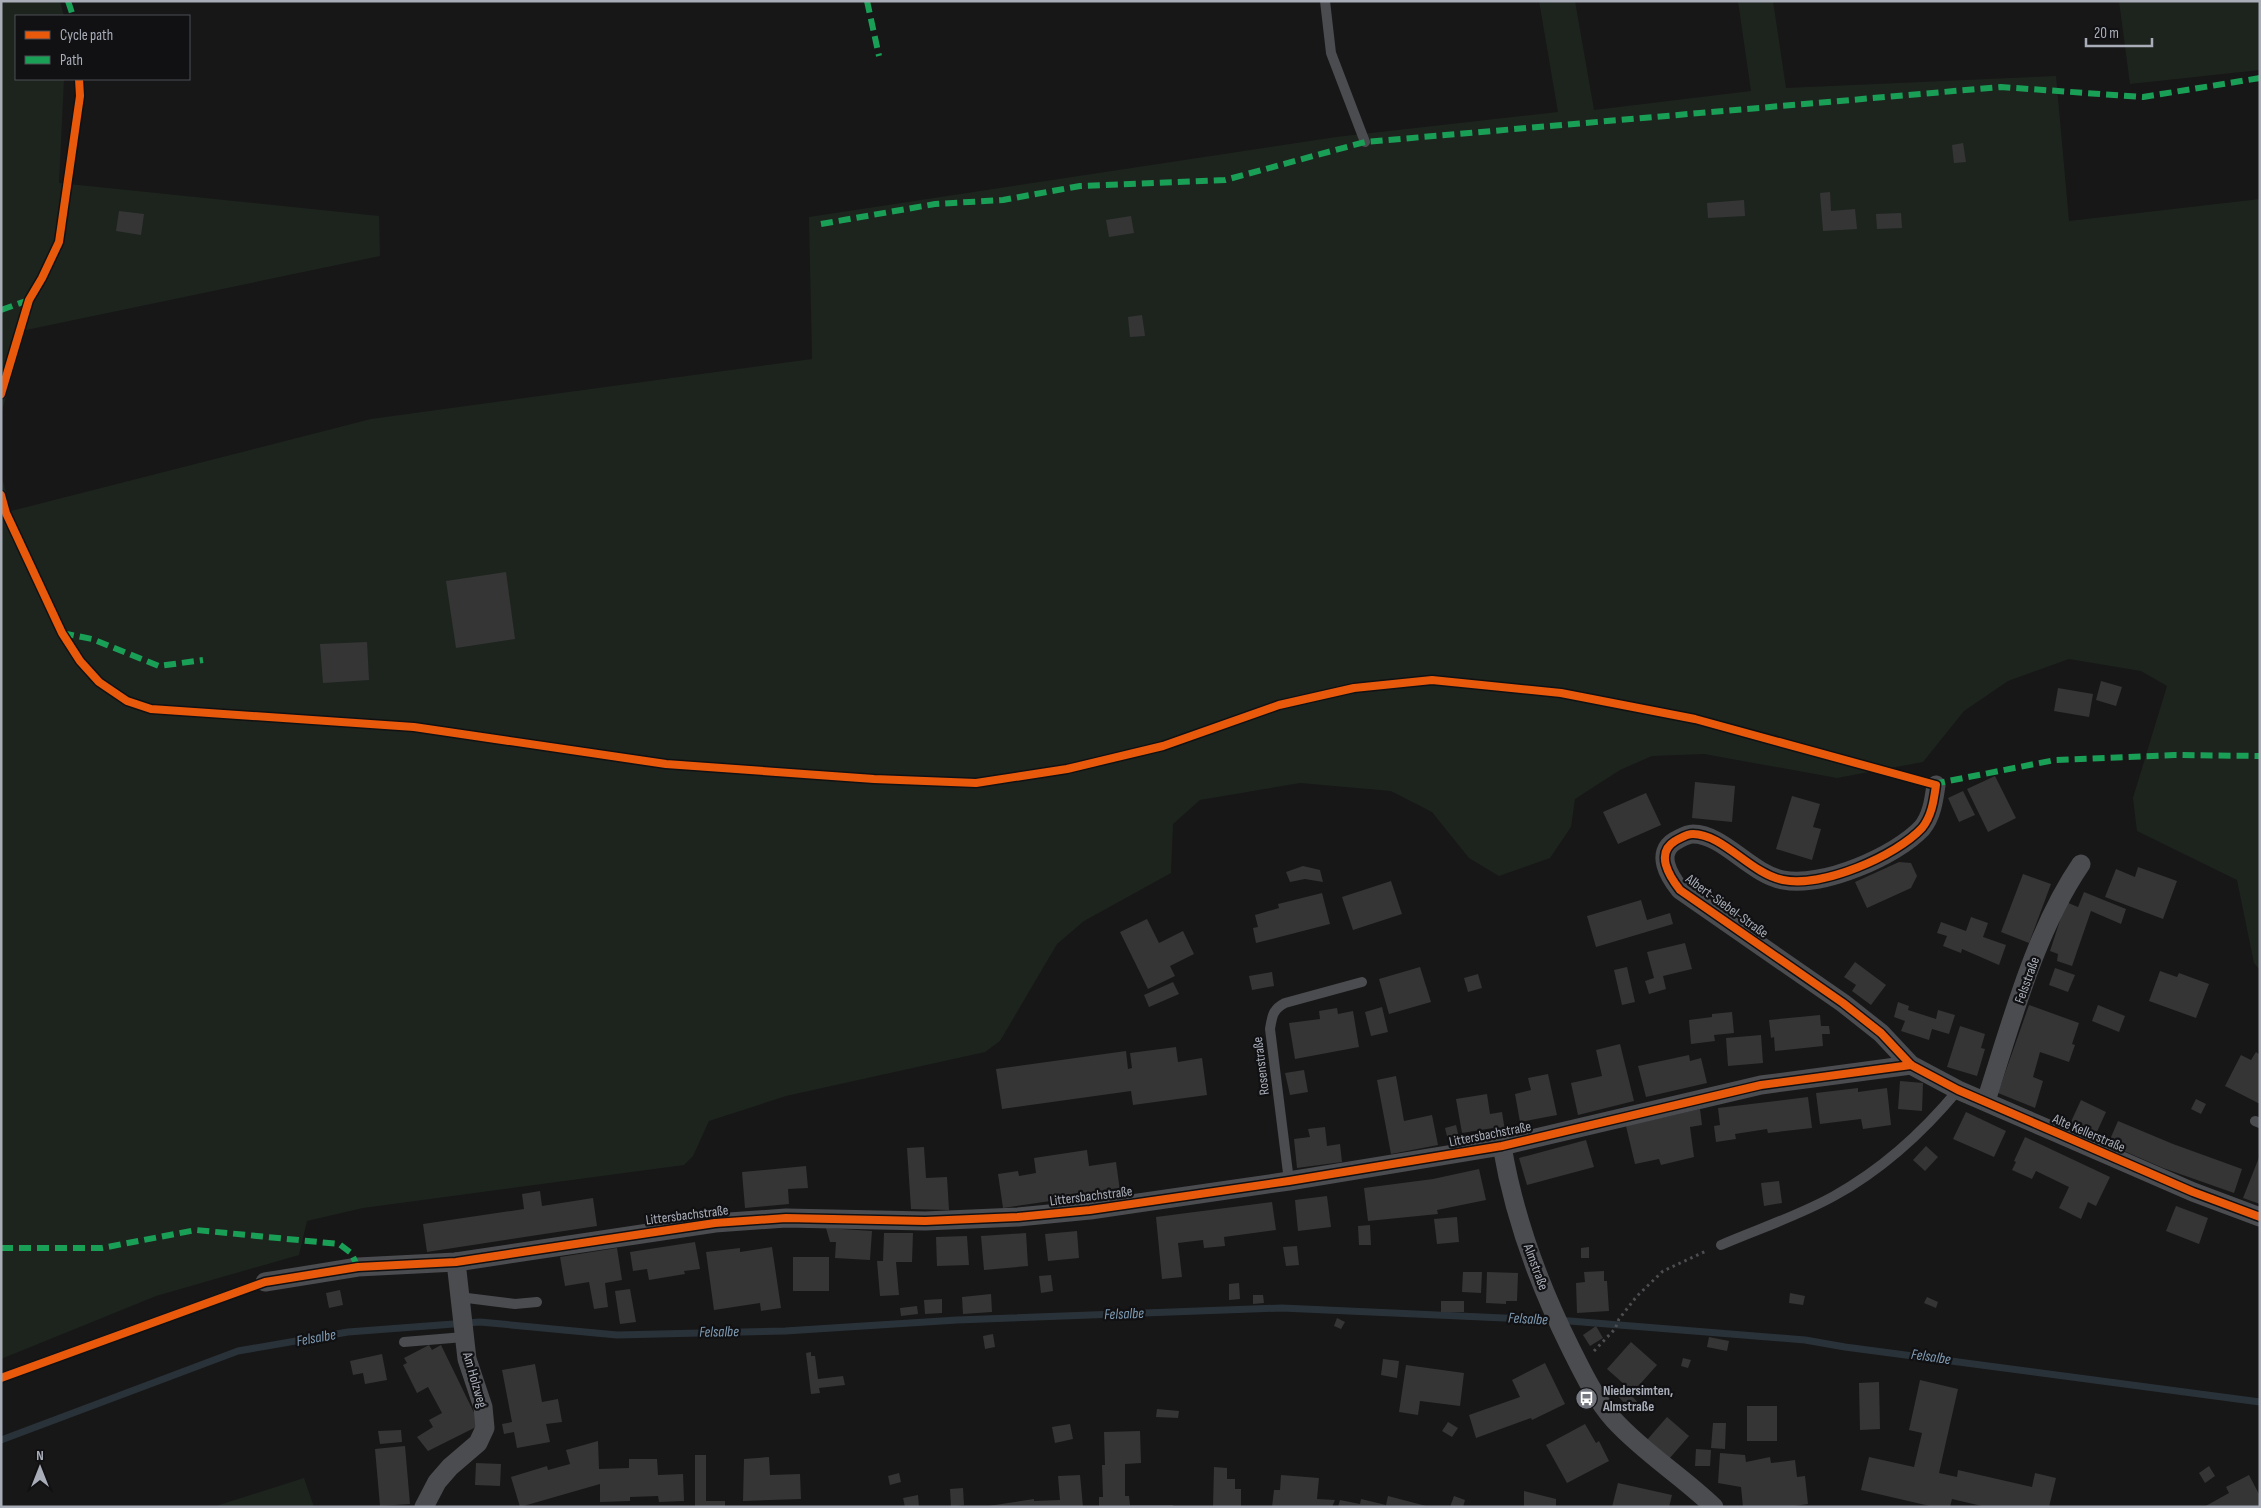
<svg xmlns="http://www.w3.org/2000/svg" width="2261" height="1508" font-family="'Sofia Sans Condensed',sans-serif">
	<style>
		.green { fill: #1d241e }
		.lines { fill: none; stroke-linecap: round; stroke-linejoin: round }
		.stream { stroke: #2a3239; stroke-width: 7 }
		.building { fill: #353536 }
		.path { stroke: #4d4e52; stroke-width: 3; stroke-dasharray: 2.5 4; stroke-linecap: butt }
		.service { stroke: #4b4c50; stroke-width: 10 }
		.minor { stroke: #4b4c50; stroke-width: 19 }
		.quiet { stroke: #1a9f57; stroke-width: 6; stroke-dasharray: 12 6; stroke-linecap: butt }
		.cycleway-casing { stroke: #111113; stroke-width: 11 }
		.cycleway { stroke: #e8590c; stroke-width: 8 }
		.labels { text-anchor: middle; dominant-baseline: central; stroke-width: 4.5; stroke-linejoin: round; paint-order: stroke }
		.street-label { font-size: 14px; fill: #a8adb8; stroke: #111113 }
		.poi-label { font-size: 14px; font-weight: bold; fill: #a8adb8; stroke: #111113; text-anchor: start }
		.water-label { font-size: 15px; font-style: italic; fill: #7f9bb3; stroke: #111113 }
	</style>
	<rect width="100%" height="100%" fill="#171717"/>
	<g class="green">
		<polygon points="1,1 60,1 64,16 16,16 16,79 64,79 59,183 379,216 380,256 26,330 1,414"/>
		<polygon points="1539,1 1575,1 1594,110 1751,91 1738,1 1773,1 1786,88 2056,76 2069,221 2260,199 2260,970 2254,963 2237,880 2137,831 2133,798 2167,686 2141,671 2069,659 2008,681 1964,711 1923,762 1837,778 1704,754 1652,756 1620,770 1575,799 1571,827 1550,858 1499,876 1469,858 1432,812 1391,791 1300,783 1200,800 1173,824 1171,873 1084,921 1057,944 1000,1041 985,1052 786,1096 709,1121 693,1156 684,1165 363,1208 307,1221 299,1255 156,1296 1,1359 1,474 11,511 371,419 812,359 809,217 1336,137 1558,112"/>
		<polygon points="2119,1 2260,1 2260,70 2130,84"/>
		<polygon points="304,1478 314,1507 213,1507"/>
	</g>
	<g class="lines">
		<polyline class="stream" points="1,1440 238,1351 348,1332 480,1322 617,1335 785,1331 957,1320 1282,1308 1570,1321 1805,1340 1845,1347 2260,1402"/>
	</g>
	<g class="building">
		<polygon points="1963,143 1966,162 1954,163 1952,145"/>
		<polygon points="1830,192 1831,211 1855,209 1857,229 1823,231 1820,193"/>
		<polygon points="1744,200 1745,216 1708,218 1707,203"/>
		<polygon points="119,211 144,214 141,235 116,231"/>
		<polygon points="1901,213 1902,228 1877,229 1876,214"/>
		<polygon points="1131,216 1134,233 1109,237 1106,220"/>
		<polygon points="1142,315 1145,336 1130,337 1128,317"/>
		<polygon points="506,572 515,639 456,648 446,581"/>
		<polygon points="367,642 369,680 323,683 320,644"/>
		<polygon points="2101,681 2122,687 2116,706 2096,700"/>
		<polygon points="2058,688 2093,694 2089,717 2054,711"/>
		<polygon points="1995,776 2016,818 1988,832 1967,789"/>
		<polygon points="1695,782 1735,786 1732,822 1692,818"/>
		<polygon points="1963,791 1975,815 1959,822 1948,798"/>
		<polygon points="1646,793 1661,825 1618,844 1603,812"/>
		<polygon points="1792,796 1820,804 1813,827 1821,829 1812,860 1776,849"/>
		<polygon points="1899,862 1911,863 1917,876 1911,888 1867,908 1855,882"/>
		<polygon points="1303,866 1320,870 1323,882 1305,879 1290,882 1286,872"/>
		<polygon points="2138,867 2177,881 2163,919 2105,897 2116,869 2135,877"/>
		<polygon points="2023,874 2051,884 2029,943 2001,932"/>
		<polygon points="1391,881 1402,914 1353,930 1342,897"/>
		<polygon points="2084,892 2126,909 2121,924 2091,911 2072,966 2057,961 2058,954 2050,951 2066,902 2078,907"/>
		<polygon points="1322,893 1330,924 1256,943 1253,928 1258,927 1255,915 1279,908 1278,904"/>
		<polygon points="1641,900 1647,920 1670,913 1673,924 1596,947 1587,916"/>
		<polygon points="1971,917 1988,923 1983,937 2006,945 1999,965 1962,949 1961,953 1943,946 1947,936 1937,933 1941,922 1966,931"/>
		<polygon points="1147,919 1159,943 1183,931 1194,954 1170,966 1175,976 1148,989 1120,932"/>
		<polygon points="1685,943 1692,969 1663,976 1666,989 1649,994 1645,981 1654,978 1647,952"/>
		<polygon points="1855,962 1886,985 1871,1005 1852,991 1856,985 1844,977"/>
		<polygon points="1420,967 1431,1002 1389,1014 1379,979"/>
		<polygon points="1627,967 1635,1002 1622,1005 1614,970"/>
		<polygon points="2055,968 2075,975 2068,992 2049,985"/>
		<polygon points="2160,971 2177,977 2179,973 2209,984 2196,1018 2149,1001"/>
		<polygon points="1272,972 1274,986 1252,990 1249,976"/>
		<polygon points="1478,974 1482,988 1468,992 1464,978"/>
		<polygon points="1173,982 1179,994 1149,1007 1144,995"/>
		<polygon points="1898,1002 1909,1006 1908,1010 1936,1019 1938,1010 1955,1015 1949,1034 1932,1029 1929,1040 1901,1031 1905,1021 1894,1017"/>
		<polygon points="2029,1005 2079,1023 2072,1044 2075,1045 2069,1062 2040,1052 2033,1077 2043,1081 2035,1108 1998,1093"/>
		<polygon points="2098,1005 2125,1016 2119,1032 2092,1021"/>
		<polygon points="1382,1007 1388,1032 1371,1036 1365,1012"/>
		<polygon points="1337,1008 1338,1014 1353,1011 1359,1047 1295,1059 1289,1023 1320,1019 1319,1011"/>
		<polygon points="1732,1012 1734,1033 1714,1035 1715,1041 1691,1044 1689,1020 1712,1017 1712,1014"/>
		<polygon points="1820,1015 1821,1026 1829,1026 1830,1034 1822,1034 1823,1046 1775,1051 1774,1037 1771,1038 1769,1020"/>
		<polygon points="1960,1026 1985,1034 1981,1048 1985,1049 1977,1076 1947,1067"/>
		<polygon points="1761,1035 1763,1063 1728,1066 1726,1038"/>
		<polygon points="1620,1044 1634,1101 1578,1115 1571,1083 1602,1076 1596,1050"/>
		<polygon points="1176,1047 1178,1062 1202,1058 1207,1095 1133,1105 1131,1091 1002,1109 996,1069 1126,1051 1128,1069 1132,1068 1130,1053"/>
		<polygon points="2256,1052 2260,1055 2260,1104 2225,1086 2241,1055 2251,1060"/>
		<polygon points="1689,1055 1690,1061 1701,1058 1707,1083 1646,1097 1638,1066"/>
		<polygon points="1304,1070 1308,1092 1290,1095 1285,1073"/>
		<polygon points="1548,1074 1557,1115 1520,1122 1515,1094 1531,1090 1528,1078"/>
		<polygon points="1396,1076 1404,1121 1432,1115 1438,1145 1391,1154 1377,1080"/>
		<polygon points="1900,1081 1923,1083 1922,1111 1898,1109"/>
		<polygon points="1858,1088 1858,1092 1887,1088 1891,1125 1863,1129 1861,1119 1820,1124 1816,1093"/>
		<polygon points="1487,1094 1490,1114 1502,1112 1505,1131 1494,1133 1493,1128 1462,1133 1456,1099"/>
		<polygon points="1808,1097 1812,1128 1768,1133 1767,1129 1735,1134 1736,1139 1716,1142 1714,1126 1720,1125 1718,1108"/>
		<polygon points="2196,1099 2206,1104 2201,1114 2191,1109"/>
		<polygon points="2081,1100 2106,1112 2095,1136 2070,1124"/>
		<polygon points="1700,1109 1702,1125 1690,1127 1694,1157 1661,1165 1659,1159 1635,1164 1626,1126"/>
		<polygon points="1966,1112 2006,1131 1994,1157 1953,1139"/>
		<polygon points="2118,1121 2173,1144 2242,1169 2234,1193 2163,1168 2108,1144"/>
		<polygon points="1456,1125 1460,1142 1449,1144 1445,1128"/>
		<polygon points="1325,1127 1327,1146 1340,1144 1342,1162 1297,1168 1294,1139 1310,1137 1308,1129"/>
		<polygon points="2025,1137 2110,1177 2096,1206 2088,1202 2081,1219 2059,1208 2069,1187 2036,1171 2032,1179 2012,1170 2016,1162 2014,1161"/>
		<polygon points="1586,1140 1594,1167 1527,1185 1519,1158"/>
		<polygon points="1926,1146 1938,1157 1925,1171 1913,1160"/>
		<polygon points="924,1147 926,1178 947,1177 949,1210 911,1209 907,1148"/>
		<polygon points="1087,1150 1089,1166 1116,1162 1120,1191 1003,1208 998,1174 1018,1171 1019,1176 1036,1173 1034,1158"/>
		<polygon points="2260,1155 2260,1204 2243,1198"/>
		<polygon points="806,1166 808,1188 788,1189 789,1204 745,1208 742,1172"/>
		<polygon points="1479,1169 1486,1200 1437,1210 1438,1214 1368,1221 1364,1188 1433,1179"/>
		<polygon points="1779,1181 1782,1203 1764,1206 1761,1183"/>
		<polygon points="540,1191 542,1206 593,1198 597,1226 427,1252 423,1224 524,1209 522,1194"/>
		<polygon points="1327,1196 1331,1227 1298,1231 1295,1200"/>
		<polygon points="1272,1202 1276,1230 1224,1237 1225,1246 1204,1248 1203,1240 1178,1243 1182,1277 1162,1279 1156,1217"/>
		<polygon points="2176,1206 2208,1218 2199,1244 2166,1231"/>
		<polygon points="1457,1217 1459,1242 1437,1244 1434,1219"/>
		<polygon points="1370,1225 1371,1245 1359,1245 1358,1226"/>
		<polygon points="826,1228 872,1231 870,1260 835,1258 836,1242 830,1242"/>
		<polygon points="1077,1231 1079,1258 1048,1261 1045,1234"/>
		<polygon points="884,1233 913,1233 912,1262 896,1262 899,1295 880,1296 877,1261 883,1261"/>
		<polygon points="1026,1233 1028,1266 984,1270 981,1236"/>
		<polygon points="967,1236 969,1265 937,1266 936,1237"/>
		<polygon points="695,1242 700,1269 684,1271 685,1274 649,1280 647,1269 633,1271 630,1252"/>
		<polygon points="1297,1246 1299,1265 1286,1266 1283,1247"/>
		<polygon points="772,1247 781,1308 761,1311 760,1303 714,1310 706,1252 740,1248 740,1252"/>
		<polygon points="1589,1247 1589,1258 1581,1258 1581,1248"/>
		<polygon points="617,1248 622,1280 605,1283 608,1307 594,1309 589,1282 565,1286 560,1257"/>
		<rect x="793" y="1257" width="36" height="34"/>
		<polygon points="1604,1271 1604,1281 1607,1281 1609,1311 1577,1313 1576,1283 1585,1282 1584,1272"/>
		<polygon points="1463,1272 1482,1272 1481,1293 1462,1292"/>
		<polygon points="1487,1272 1518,1273 1517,1301 1506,1301 1506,1304 1486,1303"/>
		<polygon points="1051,1275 1053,1291 1041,1293 1039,1276"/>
		<polygon points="1239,1283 1240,1299 1229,1300 1229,1284"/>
		<polygon points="630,1289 636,1322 620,1324 615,1291"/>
		<polygon points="340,1290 343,1305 329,1308 326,1293"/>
		<polygon points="1790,1293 1805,1296 1803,1305 1789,1303"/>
		<polygon points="991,1294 992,1312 963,1314 962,1297"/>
		<polygon points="1253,1295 1263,1295 1264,1303 1253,1304"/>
		<polygon points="1927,1297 1938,1302 1936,1308 1924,1303"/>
		<polygon points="942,1299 942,1313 925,1314 924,1300"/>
		<rect x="1441" y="1301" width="23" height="11"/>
		<polygon points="917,1306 918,1314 901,1316 900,1308"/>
		<polygon points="1337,1318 1345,1322 1341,1329 1334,1326"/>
		<polygon points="1596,1326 1603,1338 1590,1346 1583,1335"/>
		<polygon points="993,1334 995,1347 985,1349 983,1336"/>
		<polygon points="1709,1337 1729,1341 1727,1351 1707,1347"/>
		<polygon points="1631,1342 1657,1365 1633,1392 1607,1369"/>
		<polygon points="429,1345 432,1350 441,1345 480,1425 428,1451 417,1437 433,1427 429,1420 442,1413 428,1387 417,1393 403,1365 407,1363 404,1358"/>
		<polygon points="811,1352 811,1356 815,1356 818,1379 843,1376 845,1385 819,1388 820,1393 811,1394 806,1353"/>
		<polygon points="382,1354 387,1380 365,1384 363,1373 353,1375 350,1361"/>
		<polygon points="1683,1358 1691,1360 1688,1368 1681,1366"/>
		<polygon points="1383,1359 1399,1361 1397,1378 1381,1375"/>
		<polygon points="1545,1363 1565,1404 1532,1420 1531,1418 1476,1438 1469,1415 1520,1397 1512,1380"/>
		<polygon points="535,1364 542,1402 558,1399 562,1422 546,1424 550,1442 517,1448 514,1432 504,1434 502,1424 512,1422 502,1370"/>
		<polygon points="1406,1365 1464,1373 1460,1406 1420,1401 1418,1415 1399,1412"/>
		<polygon points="1920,1380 1958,1389 1939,1473 1957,1477 1958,1470 2032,1487 2035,1473 2056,1478 2049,1507 1986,1507 1952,1499 1950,1507 1934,1507 1861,1490 1869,1457 1914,1467 1922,1433 1909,1430"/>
		<polygon points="1879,1382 1880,1429 1860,1430 1859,1383"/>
		<polygon points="1626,1389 1640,1405 1632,1412 1618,1396"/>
		<rect x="1747" y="1406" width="30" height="35"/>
		<polygon points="1157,1409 1179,1411 1178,1418 1156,1417"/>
		<polygon points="1667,1417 1689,1436 1669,1459 1647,1440"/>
		<polygon points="1448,1422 1458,1428 1452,1437 1442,1431"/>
		<polygon points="1713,1423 1726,1423 1725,1449 1711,1448"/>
		<polygon points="1070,1424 1073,1439 1055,1443 1052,1427"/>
		<polygon points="1585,1424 1596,1443 1599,1441 1609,1461 1567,1483 1546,1445"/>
		<polygon points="401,1430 402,1442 380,1444 378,1431"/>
		<polygon points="1140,1431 1141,1463 1125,1464 1125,1496 1129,1496 1130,1505 1173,1505 1173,1507 1099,1507 1099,1497 1103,1497 1102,1465 1105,1465 1104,1432"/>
		<polygon points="598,1441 599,1469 629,1468 629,1459 657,1459 658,1475 683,1474 684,1501 659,1502 658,1496 630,1497 630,1501 600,1502 600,1484 520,1507 511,1477 547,1466 548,1470 570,1464 566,1450"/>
		<polygon points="405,1446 410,1504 380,1506 375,1449"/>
		<polygon points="1696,1449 1711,1450 1710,1466 1695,1466"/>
		<polygon points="1720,1453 1745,1455 1746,1462 1770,1457 1771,1463 1795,1460 1797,1477 1805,1476 1808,1504 1788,1507 1743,1507 1741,1487 1718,1483"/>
		<polygon points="695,1455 706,1455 706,1501 725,1501 725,1507 695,1507"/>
		<polygon points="769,1457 770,1475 800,1474 801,1499 743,1501 744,1459"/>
		<polygon points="476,1463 501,1464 500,1486 475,1485"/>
		<polygon points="2209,1466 2215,1476 2205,1483 2199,1473"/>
		<polygon points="1214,1467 1227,1468 1227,1479 1235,1479 1235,1489 1241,1489 1241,1507 1213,1507"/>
		<polygon points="899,1473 901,1482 890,1485 888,1476"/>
		<polygon points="1080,1475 1083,1507 982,1507 1034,1499 1034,1501 1060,1500 1058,1476"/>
		<polygon points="1281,1475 1319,1478 1317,1499 1335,1500 1332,1507 1272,1507 1274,1490 1280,1490"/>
		<polygon points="2249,1475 2260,1496 2260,1507 2204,1507 2229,1493 2226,1487"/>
		<polygon points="1618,1483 1672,1495 1669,1507 1612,1507"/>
		<polygon points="963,1488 964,1505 951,1507 950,1489"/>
		<polygon points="1524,1491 1556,1499 1556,1507 1524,1507"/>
		<polygon points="918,1495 919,1507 905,1507 903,1498"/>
		<polygon points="1388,1496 1430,1507 1338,1507 1340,1500 1360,1504 1361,1499 1386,1505"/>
		<polygon points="1454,1496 1465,1500 1463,1507 1450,1507"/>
	</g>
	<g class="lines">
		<polyline class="path" points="1594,1351 1615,1329 1619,1319 1637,1296 1663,1271 1706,1251"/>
		<g class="service">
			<polyline points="1325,1 1331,53 1365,142"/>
			<polyline points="2255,1121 2260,1123"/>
			<path d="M1289,1181l-19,-152c2,-13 3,-20 15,-26l77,-21"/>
			<path d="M1721,1245c37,-16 77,-29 113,-49 47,-26 90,-65 124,-106"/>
			<polyline points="459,1297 515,1304 537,1302"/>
			<polyline points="404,1342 464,1337"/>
			<polyline points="1,1378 265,1282"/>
		</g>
		<g class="minor">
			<path d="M1936,785c-2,14 -4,31 -14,43 -26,28 -100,60 -139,52 -32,-6 -60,-46 -90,-46 -7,0 -12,4 -18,7 -20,12 -6,35 5,49l163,113 38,30 30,32 47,25 97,42 138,60 67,25"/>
			<path d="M1986,1101c25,-77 49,-170 95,-237"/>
			<path d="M1502,1146c12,71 37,139 69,203 12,24 25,51 43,71 30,33 68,56 100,87"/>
			<polyline points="265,1282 358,1267 456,1262 715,1223 786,1218 925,1221 1018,1217 1090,1210 1289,1181 1502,1146 1761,1085 1911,1065"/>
			<polyline points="424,1507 437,1482 450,1467 478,1443 485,1428 483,1407 467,1359 456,1262"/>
		</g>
		<g class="quiet">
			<polyline points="68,1 73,16"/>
			<polyline points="867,1 879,56"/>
			<polyline points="821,224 935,204 1003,200 1080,186 1225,180 1365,142 2001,87 2143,97 2260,78"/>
			<polyline points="1,310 29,300"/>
			<polyline points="62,633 92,639 159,666 203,660"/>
			<polyline points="1933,784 2055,760 2174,755 2260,756"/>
			<polyline points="1,1248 102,1248 196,1230 339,1244 351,1253 358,1267"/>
		</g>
		<defs>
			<g id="cycleway">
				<polyline points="1,394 29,300 42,278 59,242 80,96 79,79"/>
				<path d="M1,495l5,18 56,120 18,28 19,21 28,19 24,8 263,18 252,37 208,15 102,4 91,-14 96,-23 116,-41 75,-17 78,-8 129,13 134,26 241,66c-2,14 -4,31 -14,43 -26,28 -100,60 -139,52 -32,-6 -60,-46 -90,-46 -7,0 -12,4 -18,7 -20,12 -6,35 5,49l163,113 38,30 30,32 47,25 97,42 138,60 67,25"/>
				<polyline points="1,1378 265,1282 358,1267 456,1262 715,1223 786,1218 925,1221 1018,1217 1090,1210 1289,1181 1502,1146 1761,1085 1911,1065"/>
			</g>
		</defs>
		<use href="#cycleway" class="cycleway-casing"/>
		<use href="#cycleway" class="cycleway"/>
	</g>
	<defs>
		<symbol id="bus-disc" viewBox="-11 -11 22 22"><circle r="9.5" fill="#757880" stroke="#111113"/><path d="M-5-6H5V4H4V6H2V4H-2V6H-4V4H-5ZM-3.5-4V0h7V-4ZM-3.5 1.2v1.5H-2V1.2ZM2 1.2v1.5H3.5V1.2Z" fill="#fff"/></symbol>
	</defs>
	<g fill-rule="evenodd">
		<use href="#bus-disc" x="1574" y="1386" width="25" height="25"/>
	</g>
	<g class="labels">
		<g class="street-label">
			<text transform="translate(1727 906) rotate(36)">Albert-Siebel-Straße</text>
			<text transform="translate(2027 980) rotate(-70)">Felsstraße</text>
			<text transform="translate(1261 1066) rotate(-97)">Rosenstraße</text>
			<text transform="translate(2089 1133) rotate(23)">Alte Kellerstraße</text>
			<text transform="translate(1490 1134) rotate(-11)">Littersbachstraße</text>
			<text transform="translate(1091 1196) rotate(-7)">Littersbachstraße</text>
			<text transform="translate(687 1215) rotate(-7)">Littersbachstraße</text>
			<text transform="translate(1536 1267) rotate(70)">Almstraße</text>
			<text transform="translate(475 1380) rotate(74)">Am Holzweg</text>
		</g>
		<g class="poi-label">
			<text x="1603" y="1390">Niedersimten,<tspan x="1603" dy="16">Almstraße</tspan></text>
		</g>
		<g class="water-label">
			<text transform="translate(1124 1314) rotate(-2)">Felsalbe</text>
			<text transform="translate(1528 1319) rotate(3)">Felsalbe</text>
			<text transform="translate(719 1332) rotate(-1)">Felsalbe</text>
			<text transform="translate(316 1338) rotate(-10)">Felsalbe</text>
			<text transform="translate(1931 1357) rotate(8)">Felsalbe</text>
		</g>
	</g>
	<rect width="2261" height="1508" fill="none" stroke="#a8adb8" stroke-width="5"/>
	<rect x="15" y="15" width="175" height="65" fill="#111113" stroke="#4d4f55"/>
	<rect x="25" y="31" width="25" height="8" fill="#e8590c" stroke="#4d4f55"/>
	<text x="60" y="40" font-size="15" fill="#a8adb8">Cycle path</text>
	<rect x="25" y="56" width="25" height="8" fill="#1a9f57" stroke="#4d4f55"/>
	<text x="60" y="65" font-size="15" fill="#a8adb8">Path</text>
	<g transform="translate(40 1468)" stroke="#111113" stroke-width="4" paint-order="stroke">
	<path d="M0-4L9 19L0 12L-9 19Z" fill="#a8adb8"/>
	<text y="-8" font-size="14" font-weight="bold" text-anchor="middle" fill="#a8adb8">N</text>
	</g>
	<path d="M2086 38v8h66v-8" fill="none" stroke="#a8adb8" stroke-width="2.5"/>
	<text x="2094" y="38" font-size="15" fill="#a8adb8" stroke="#111113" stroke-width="4" paint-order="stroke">20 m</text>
</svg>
